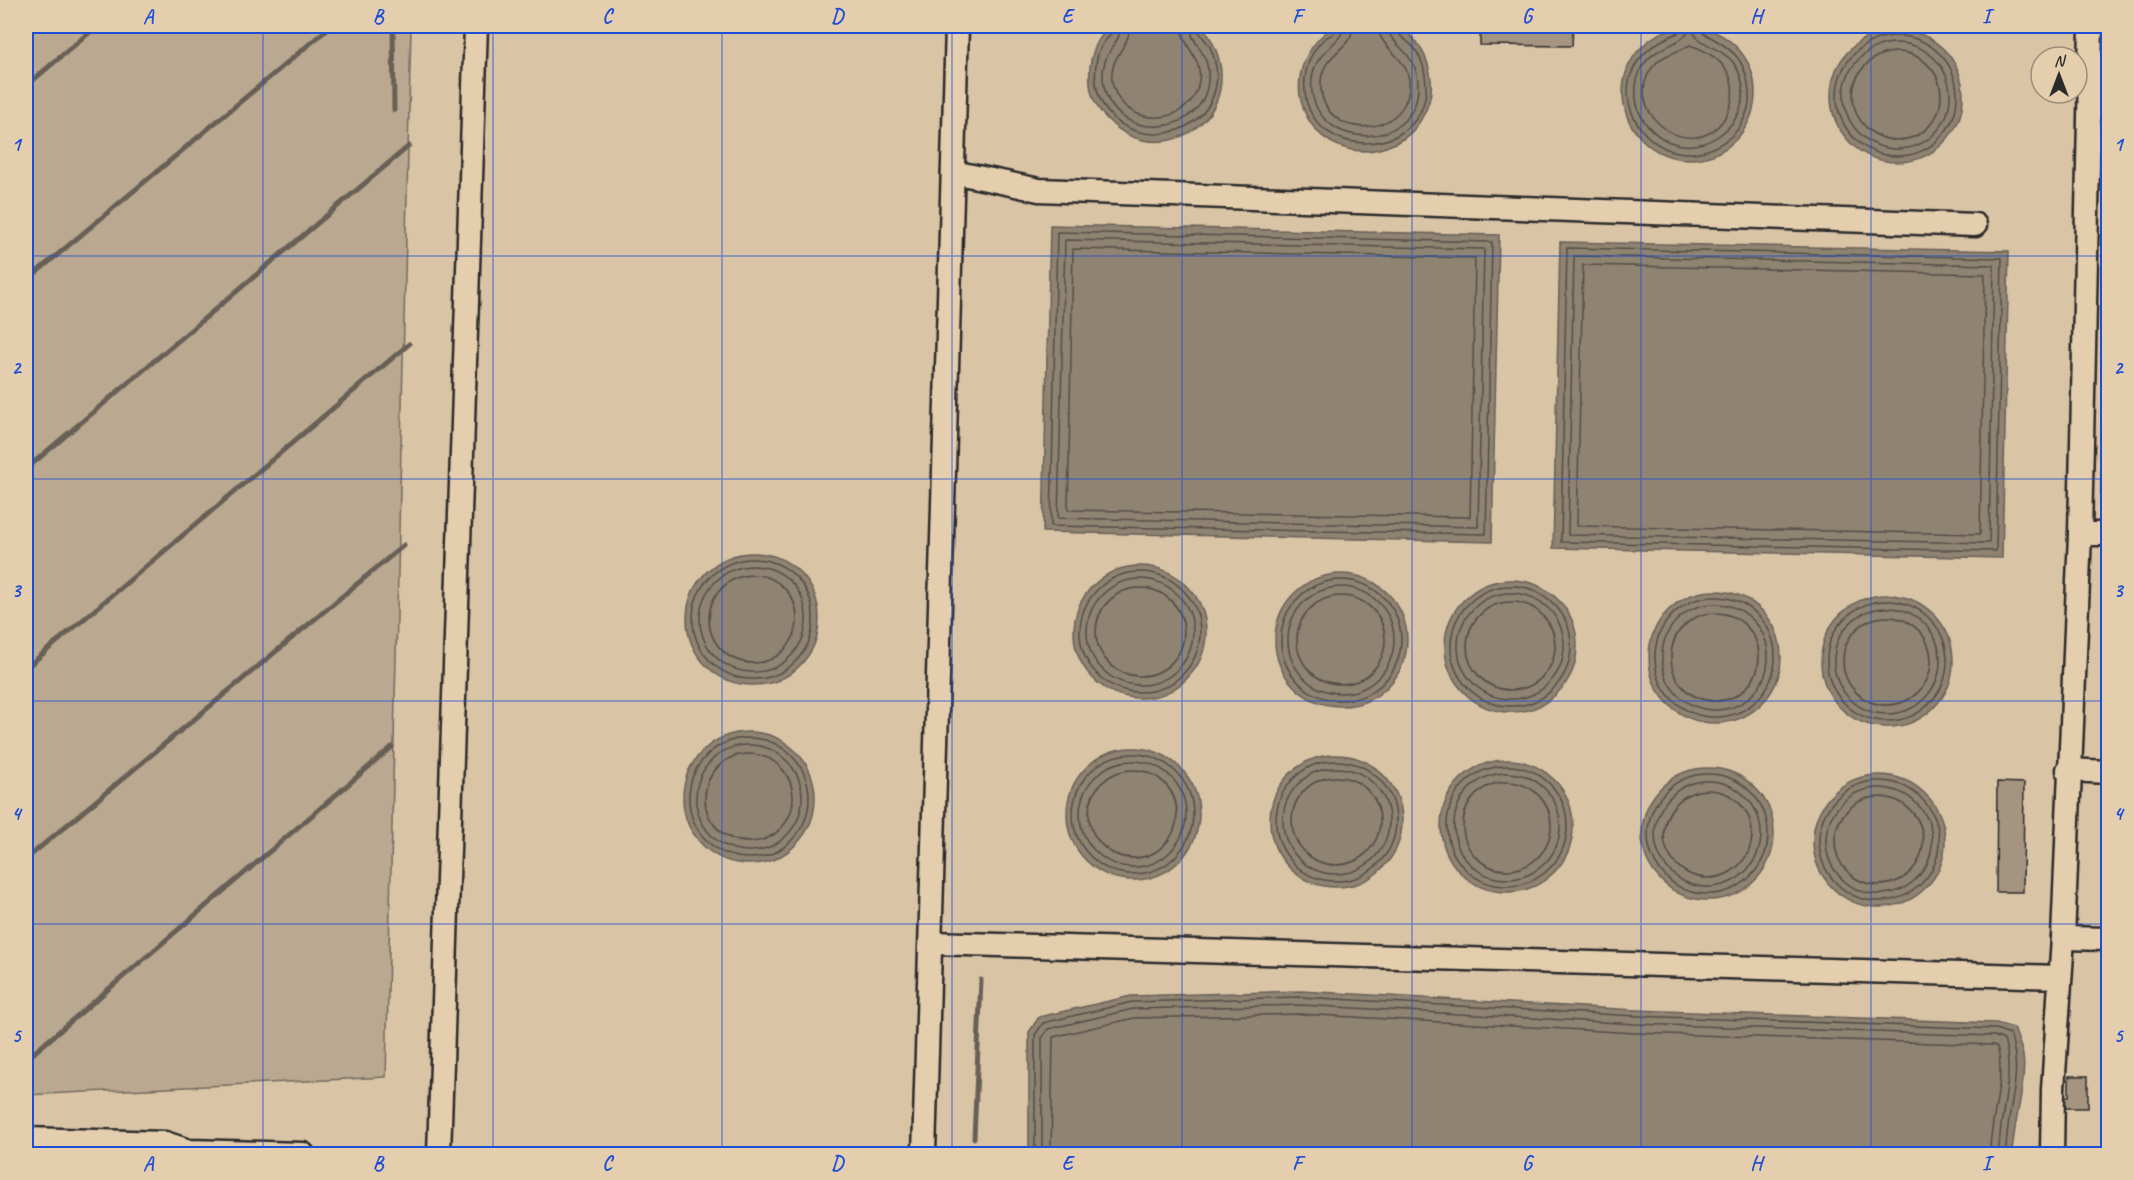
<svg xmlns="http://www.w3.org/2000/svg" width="2134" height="1180" font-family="Caveat,sans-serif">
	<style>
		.green { fill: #baa890; stroke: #726a5e; stroke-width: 1.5 }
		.water { fill: #8f8372; stroke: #676056; stroke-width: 1.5 }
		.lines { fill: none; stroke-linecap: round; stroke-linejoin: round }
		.shore { stroke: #534e47; stroke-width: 1.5 }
		.stream { stroke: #676056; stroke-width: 5 }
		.building { fill: #a49480; stroke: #2b2b2b; stroke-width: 1.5 }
		.minor-casing { stroke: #2b2b2b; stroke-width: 27 }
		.minor { stroke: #e5ceae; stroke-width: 22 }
		.grid { fill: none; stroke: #1d4ed8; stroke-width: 1.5; stroke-opacity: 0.55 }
		.neatline { fill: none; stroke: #1d4ed8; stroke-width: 2 }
		.grid-label { font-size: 20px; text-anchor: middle; font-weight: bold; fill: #1d4ed8 }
	</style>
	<rect width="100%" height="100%" fill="#dac4a6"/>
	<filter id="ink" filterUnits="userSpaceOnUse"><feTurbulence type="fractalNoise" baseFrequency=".0167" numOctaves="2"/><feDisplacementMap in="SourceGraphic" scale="12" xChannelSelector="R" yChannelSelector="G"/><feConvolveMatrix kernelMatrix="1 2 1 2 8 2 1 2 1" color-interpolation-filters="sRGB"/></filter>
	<g filter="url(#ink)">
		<polygon class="green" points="26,26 411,26 386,1077 26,1095"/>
		<g class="water">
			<path d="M1110,26l93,1c58,79 -37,152 -95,93 -10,-10 -17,-23 -18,-36 -2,-23 4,-43 20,-58z"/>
			<path d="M1334,26h62c21,10 33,31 35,54 2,18 -5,33 -15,47 -7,10 -19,16 -30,20 -74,24 -123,-72 -52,-121z"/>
			<circle cx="1689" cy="93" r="66"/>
			<circle cx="1897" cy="96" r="66"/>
			<polygon points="1050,225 1499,235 1492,542 1043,532"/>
			<polygon points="1560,242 2009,251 2002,558 1553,548"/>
			<circle cx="753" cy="619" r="66"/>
			<circle cx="1140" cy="632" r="66"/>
			<circle cx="1341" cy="640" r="66"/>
			<circle cx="1511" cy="646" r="66"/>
			<circle cx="1715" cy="657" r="66"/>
			<circle cx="1887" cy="661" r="66"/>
			<circle cx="749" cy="798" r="66"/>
			<circle cx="1133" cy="814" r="66"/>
			<circle cx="1336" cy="821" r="66"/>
			<circle cx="1507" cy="826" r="66"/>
			<circle cx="1708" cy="834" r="66"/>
			<circle cx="1879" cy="841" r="66"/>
			<path d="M1301,991l335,19 360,13 18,5c3,9 7,18 9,27 4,28 -10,70 -11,99h-983v-122l10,-15 92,-21z"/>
		</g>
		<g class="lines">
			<g class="shore">
				<path d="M1114,26c-1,9 -10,14 -14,23 -5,12 -6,28 -3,40 15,63 108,58 119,-4 2,-13 -1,-29 -7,-40 -5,-7 -11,-12 -12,-19"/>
				<path d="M1121,26c-1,21 -23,26 -17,60 10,57 99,52 104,-5 3,-29 -17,-36 -18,-55"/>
				<path d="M1130,26c0,22 -24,32 -17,60 12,44 80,41 86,-5 4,-23 -17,-35 -18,-55"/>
				<path d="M1337,26c-1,9 -9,9 -15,15 -13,13 -19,33 -17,51 7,70 119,67 121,-4 0,-13 -3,-28 -11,-39 -6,-8 -19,-13 -20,-23"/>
				<path d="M1344,26c-1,20 -37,25 -32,66 9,60 103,58 106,-4 2,-36 -30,-43 -31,-62"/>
				<path d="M1353,26c-1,26 -34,26 -32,62 3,52 82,51 88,1 4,-32 -30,-38 -31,-63"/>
				<path d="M1681,26l-3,7c-105,39 -23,163 51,105 12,-9 22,-29 20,-44 -2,-35 -17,-46 -46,-61l-2,-7"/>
				<path d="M1690,30c5,2 5,6 9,9 12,9 24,11 34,23 39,56 -45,119 -89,59 -10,-14 -11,-37 -3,-52 12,-24 37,-21 49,-39z"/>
				<circle cx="1897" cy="96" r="60"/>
				<circle cx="1897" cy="96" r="53"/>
				<path d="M1690,45c18,6 38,18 42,39 2,13 -1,24 -8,35 -35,50 -110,-13 -67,-57 10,-9 22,-10 33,-17z"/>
				<circle cx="1897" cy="96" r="44"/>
				<polygon points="1057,232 1492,242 1486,534 1051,526"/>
				<polygon points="1065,240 1484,249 1478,527 1058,518"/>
				<polygon points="1567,248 2002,258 1996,551 1561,542"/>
				<polygon points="1073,249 1475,258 1470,517 1068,510"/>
				<polygon points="1574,256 1994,265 1989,543 1568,535"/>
				<polygon points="1583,265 1985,274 1980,534 1577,526"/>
				<circle cx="753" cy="619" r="60"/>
				<circle cx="753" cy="619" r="53"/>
				<circle cx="1140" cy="632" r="60"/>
				<circle cx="753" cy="619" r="44"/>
				<circle cx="1140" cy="632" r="53"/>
				<circle cx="1341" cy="640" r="60"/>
				<circle cx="1511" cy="646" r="60"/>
				<circle cx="1341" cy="640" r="53"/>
				<circle cx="1140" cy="632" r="44"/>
				<circle cx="1511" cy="646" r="53"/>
				<circle cx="1341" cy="640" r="44"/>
				<circle cx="1715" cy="657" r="60"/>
				<circle cx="1887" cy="661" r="60"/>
				<circle cx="1511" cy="646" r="44"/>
				<circle cx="1715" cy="657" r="53"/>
				<circle cx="1887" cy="661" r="53"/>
				<circle cx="1715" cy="657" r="44"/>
				<circle cx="1887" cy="661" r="44"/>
				<circle cx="749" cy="798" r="60"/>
				<circle cx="749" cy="798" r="53"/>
				<circle cx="1133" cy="814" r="60"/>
				<circle cx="749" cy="798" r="44"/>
				<circle cx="1336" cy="821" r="60"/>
				<circle cx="1133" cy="814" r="53"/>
				<circle cx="1507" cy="826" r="60"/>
				<circle cx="1336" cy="821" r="53"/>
				<circle cx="1133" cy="814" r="44"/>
				<circle cx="1507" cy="826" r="53"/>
				<circle cx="1708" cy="834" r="60"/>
				<circle cx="1336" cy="821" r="44"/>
				<circle cx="1879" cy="841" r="60"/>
				<circle cx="1708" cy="834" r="53"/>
				<circle cx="1507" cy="826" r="44"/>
				<circle cx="1879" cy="841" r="53"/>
				<circle cx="1708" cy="834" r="44"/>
				<circle cx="1879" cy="841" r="44"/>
				<path d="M1035,1154v-119l8,-12 89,-21 169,-5 335,19 360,13 14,5c15,44 -5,76 -4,120"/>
				<path d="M1042,1154v-116l6,-9 85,-20 168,-4 335,19 358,12 10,4c12,37 -6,76 -5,114"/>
				<path d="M1051,1154l2,-117 81,-19 166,-4 335,19 358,12 4,2c10,32 -8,74 -7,107"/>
			</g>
			<g class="stream">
				<polyline points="393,26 394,110"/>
				<polyline points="26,86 97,26"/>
				<polyline points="26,281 331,26"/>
				<polyline points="26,469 409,146"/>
				<polyline points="26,668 409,344"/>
				<polyline points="26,859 404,545"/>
				<polyline points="26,1055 29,1057 392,747"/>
				<polyline points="974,1138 981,980"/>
			</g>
		</g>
		<g class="building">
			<polygon points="1480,26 1573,26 1572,46 1480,45"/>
			<polygon points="2104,393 2108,393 2108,519 2100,518"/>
			<polygon points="1997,782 2024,783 2023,892 1996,892"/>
			<polygon points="2069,1076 2088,1076 2088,1108 2058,1108 2058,1097 2069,1096"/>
		</g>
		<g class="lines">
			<defs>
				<g id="minor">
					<polyline points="953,172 1039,190 1975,225"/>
					<polyline points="2080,534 2108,534"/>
					<polyline points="2068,770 2108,772"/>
					<polyline points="2063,938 2108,939"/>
					<polyline points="932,943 2060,977"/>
					<polyline points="26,1139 165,1143 189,1151 303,1154"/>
					<polyline points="439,1154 476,26"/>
					<polyline points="924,1154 957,26"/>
					<polyline points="2052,1154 2053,1089 2063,938 2080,534 2091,26"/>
				</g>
			</defs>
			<use href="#minor" class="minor-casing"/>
			<use href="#minor" class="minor"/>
		</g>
	</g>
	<path class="grid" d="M263,26v1128M493,26v1128M722,26v1128M952,26v1128M1182,26v1128M1412,26v1128M1641,26v1128M1871,26v1128M26,256h2082M26,479h2082M26,701h2082M26,924h2082"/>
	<rect width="2134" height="1180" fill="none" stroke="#e5ceae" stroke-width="66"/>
	<g transform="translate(2059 75)"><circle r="28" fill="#e5ceae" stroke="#9b8d7a" stroke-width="1.5"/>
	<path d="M0-4.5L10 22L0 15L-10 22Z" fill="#2b2b2b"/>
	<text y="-9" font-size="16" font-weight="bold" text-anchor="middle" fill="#2b2b2b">N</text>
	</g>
	<rect x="33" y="33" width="2068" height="1114" class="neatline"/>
	<g class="grid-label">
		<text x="148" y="23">A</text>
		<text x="378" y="23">B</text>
		<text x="607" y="23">C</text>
		<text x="837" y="23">D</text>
		<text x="1067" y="23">E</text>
		<text x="1297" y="23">F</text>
		<text x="1527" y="23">G</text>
		<text x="1756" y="23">H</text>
		<text x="1986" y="23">I</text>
		<text x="16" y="151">1</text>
		<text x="2118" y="151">1</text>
		<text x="16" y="374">2</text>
		<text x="2118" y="374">2</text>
		<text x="16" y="597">3</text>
		<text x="2118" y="597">3</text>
		<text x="16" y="820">4</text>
		<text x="2118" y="820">4</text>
		<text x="16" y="1042">5</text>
		<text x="2118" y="1042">5</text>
		<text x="148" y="1170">A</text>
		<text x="378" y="1170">B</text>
		<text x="607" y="1170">C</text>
		<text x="837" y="1170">D</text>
		<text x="1067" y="1170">E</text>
		<text x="1297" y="1170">F</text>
		<text x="1527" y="1170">G</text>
		<text x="1756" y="1170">H</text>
		<text x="1986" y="1170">I</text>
	</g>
</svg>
